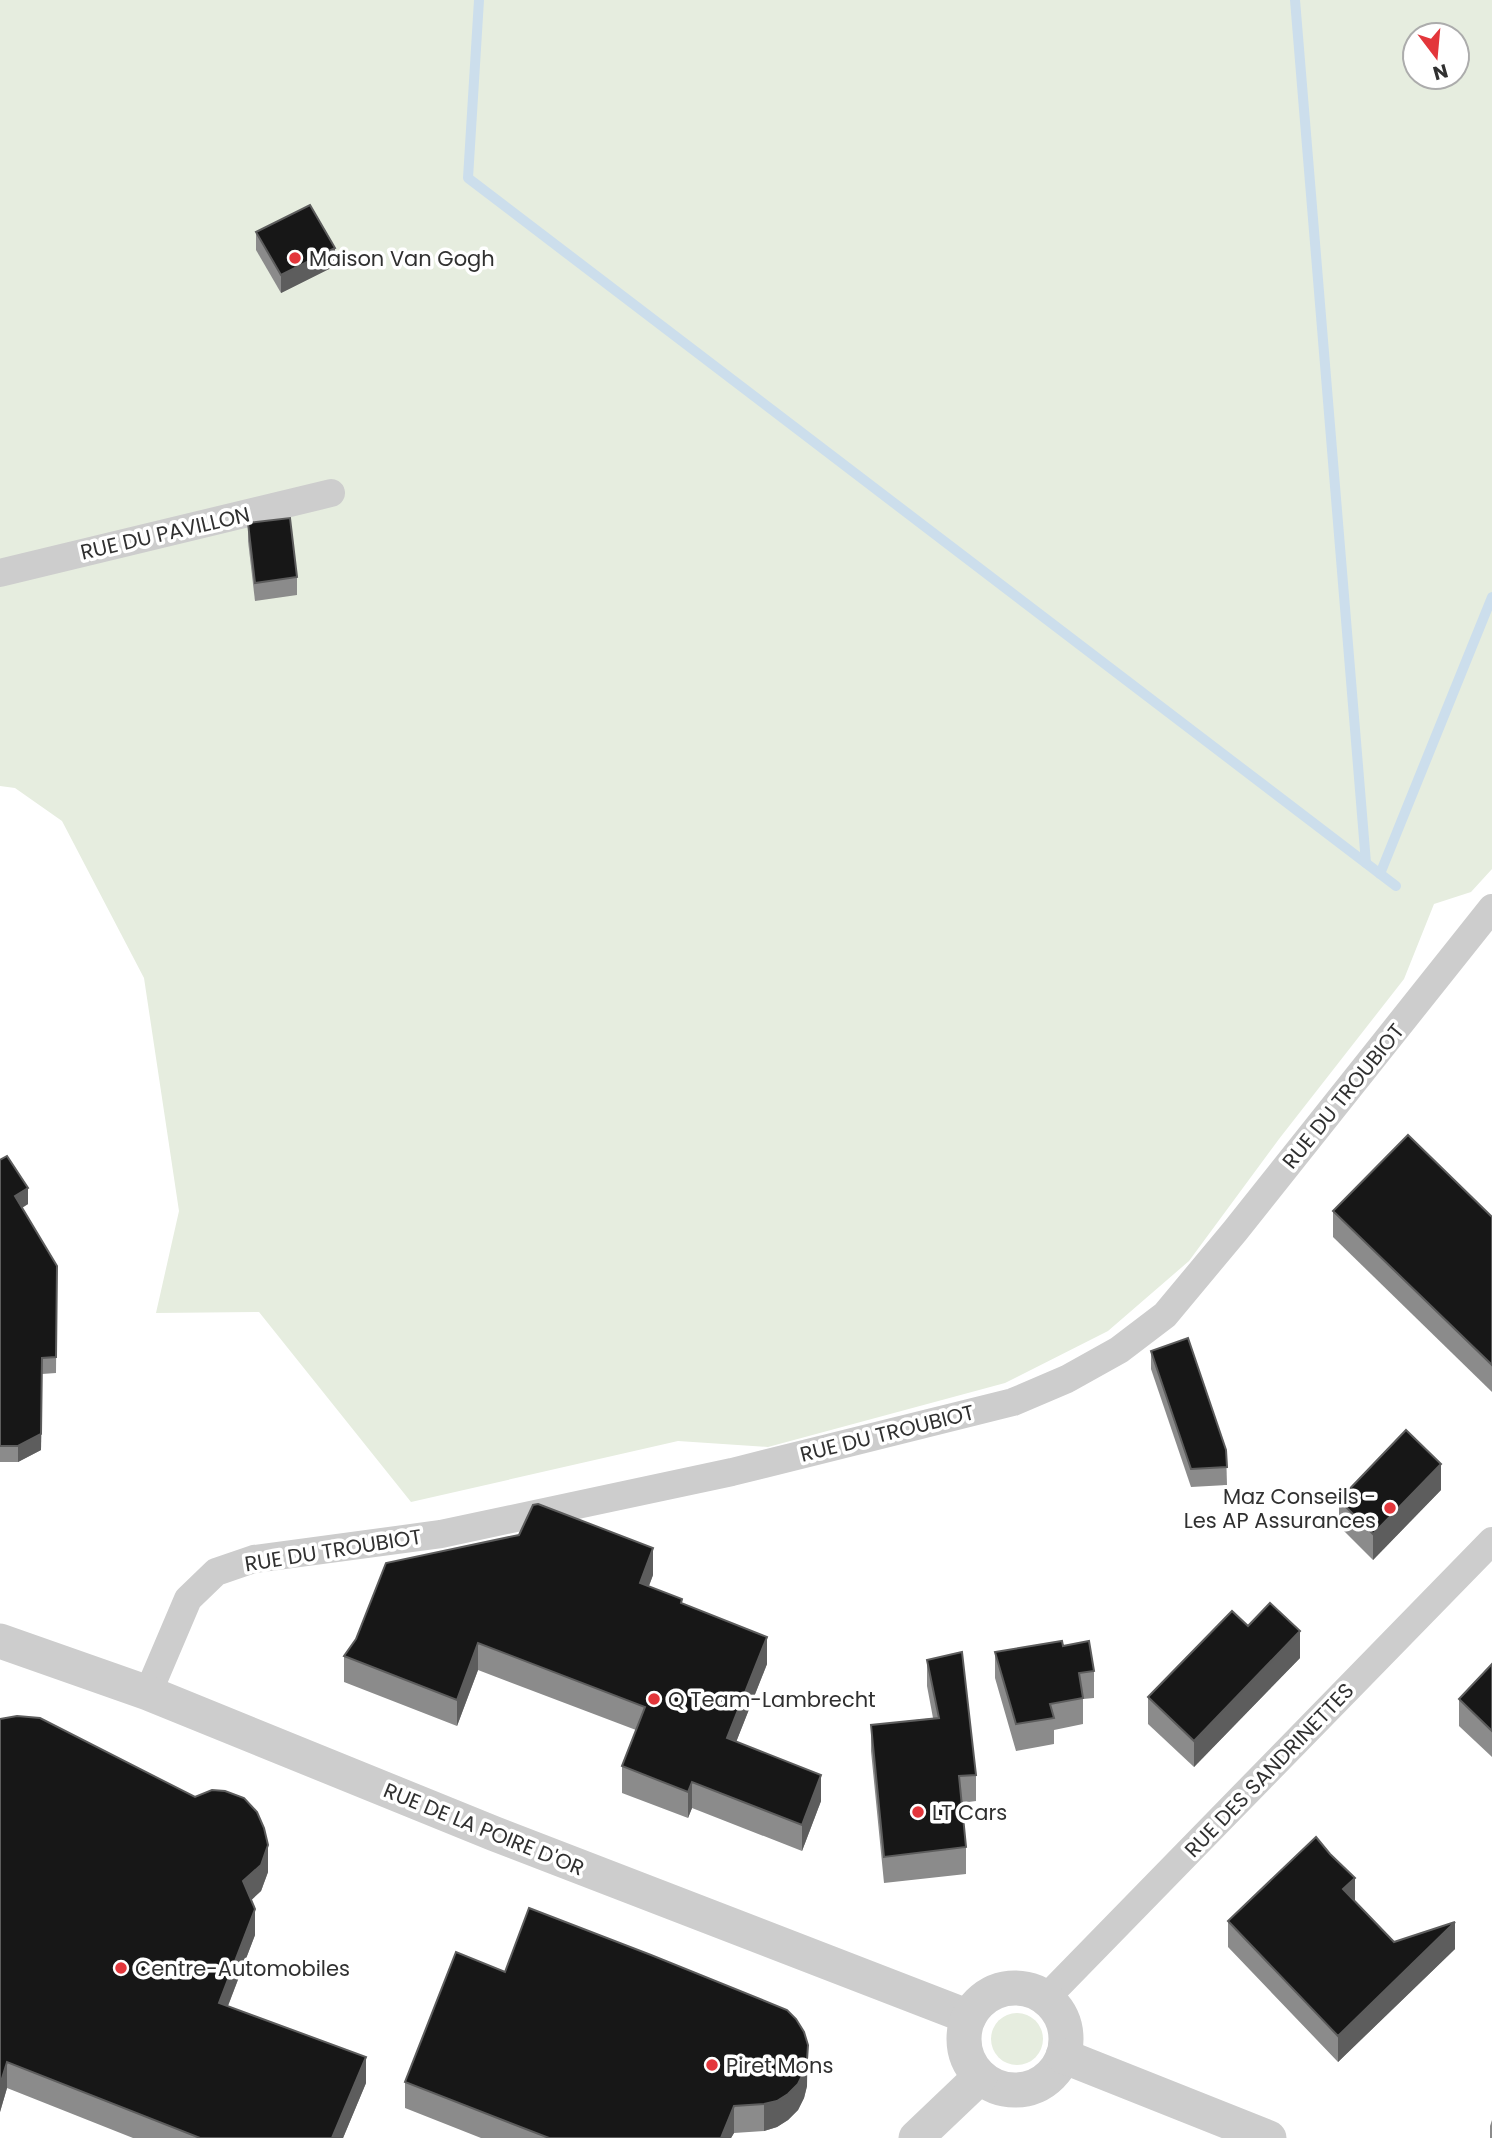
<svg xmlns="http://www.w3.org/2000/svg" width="1492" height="2138" font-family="Poppins,sans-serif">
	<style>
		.green { fill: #e6eddf; fill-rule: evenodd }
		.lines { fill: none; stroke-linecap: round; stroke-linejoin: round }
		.stream { stroke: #ccdeec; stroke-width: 10 }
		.minor { stroke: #cdcdcd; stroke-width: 28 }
		.tertiary { stroke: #cdcdcd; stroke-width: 35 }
		.wall { fill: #8b8b8b }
		.shaded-wall { fill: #5d5d5d }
		.building { fill: #171717; stroke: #5d5d5d; stroke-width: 2 }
		.poi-dot { fill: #e3363b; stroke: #fff; stroke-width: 2.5 }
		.labels { text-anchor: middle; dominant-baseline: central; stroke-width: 7; stroke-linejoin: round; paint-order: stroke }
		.poi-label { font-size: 21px; fill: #303030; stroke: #fff; text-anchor: start }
		.street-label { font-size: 21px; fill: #303030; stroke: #fff }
	</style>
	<rect width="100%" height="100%" fill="#fff"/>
	<g class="green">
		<path d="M0,0h1492v869l-21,23 -37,12 -30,75 -125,160 -90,122 -81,70 -103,52 -237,64 -90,-6 -267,61 -152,-190 -103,1 23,-102 -35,-233 -82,-157 -47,-33 -15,-2zM1415,35h42v42h-42z"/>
		<circle cx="1017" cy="2039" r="26"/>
	</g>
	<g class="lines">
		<g class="stream">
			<polyline points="479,0 468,178 1396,886"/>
			<polyline points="1295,0 1366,863"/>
			<polyline points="1380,874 1492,597"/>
		</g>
		<g class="minor">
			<polyline points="0,573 331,493"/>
			<polyline points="148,1693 188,1599 216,1572 254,1559 441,1534 732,1472 1013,1402 1067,1379 1119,1350 1165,1315 1235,1231 1492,908"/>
			<polyline points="1046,1998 1492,1541"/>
		</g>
		<g class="tertiary">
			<polyline points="0,1641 148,1693 495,1834 969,2017"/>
			<circle cx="1015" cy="2039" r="51"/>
			<polyline points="1063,2056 1269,2138"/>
			<polyline points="916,2138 980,2077"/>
		</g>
	</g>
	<g class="wall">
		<polygon points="256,232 335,266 281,293 256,250"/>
		<polygon points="248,523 297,577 297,595 255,601 248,541"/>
		<polygon points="0,1160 28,1204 22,1208 57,1266 56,1373 42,1374 41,1450 18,1462 0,1462"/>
		<polygon points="1333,1211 1492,1217 1492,1392 1333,1237"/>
		<polygon points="1151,1351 1226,1450 1227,1485 1191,1487 1151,1369"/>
		<polygon points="1441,1490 1373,1560 1339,1526 1339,1500"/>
		<polygon points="653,1575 649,1586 682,1604 767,1664 736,1742 821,1801 802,1851 692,1808 688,1818 622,1793 622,1766 636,1730 478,1670 457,1726 344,1682 344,1656"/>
		<polygon points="1248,1626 1300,1658 1194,1767 1148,1724 1148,1697"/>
		<polygon points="1063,1646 1094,1671 1094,1698 1083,1699 1083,1724 1054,1730 1054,1744 1016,1751 995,1678 995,1652"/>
		<polygon points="927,1660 976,1775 976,1801 961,1803 966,1847 966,1874 884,1883 871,1751 871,1725 933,1718 927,1686"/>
		<polygon points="1492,1664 1492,1757 1459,1726 1459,1699"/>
		<polygon points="0,1719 268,1872 261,1891 251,1900 255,1935 228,2006 366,2083 343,2138 133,2138 7,2088 0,2112"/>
		<polygon points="1355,1901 1394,1942 1455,1949 1338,2062 1228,1947 1228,1921"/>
		<polygon points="505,1972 808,2045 807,2086 804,2098 798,2110 788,2120 777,2127 764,2131 734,2133 731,2138 481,2138 405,2108 405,2082"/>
		<polygon points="1492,2120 1492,2138 1490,2138 1490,2126"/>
	</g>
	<g class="shaded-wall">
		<polygon points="335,248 335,266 281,293 281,275"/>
		<polygon points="28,1188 28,1204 15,1212 15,1196"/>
		<polygon points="42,1374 41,1450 18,1462 18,1446"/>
		<polygon points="1441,1464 1441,1490 1373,1560 1373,1534"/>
		<polygon points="653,1548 653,1575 640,1609 640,1583"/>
		<polygon points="1300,1631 1300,1658 1194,1767 1194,1741"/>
		<polygon points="767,1637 767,1664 727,1765 727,1738"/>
		<polygon points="478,1643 478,1670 457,1726 457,1700"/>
		<polygon points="821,1775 821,1801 802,1851 802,1825"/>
		<polygon points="692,1782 692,1808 688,1818 688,1792"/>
		<polygon points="268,1845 268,1872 261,1891 243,1908 243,1881"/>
		<polygon points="1355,1878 1355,1904 1343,1889"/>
		<polygon points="255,1909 255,1935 219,2029 219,2003"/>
		<polygon points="1455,1922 1455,1949 1338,2062 1338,2036"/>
		<polygon points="366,2057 366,2083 343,2138 332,2138"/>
		<polygon points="807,2060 807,2086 804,2098 798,2110 788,2120 777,2127 764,2131 764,2104"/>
		<polygon points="7,2062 7,2088 0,2112 0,2085"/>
		<polygon points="734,2106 734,2133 731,2138 721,2138"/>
	</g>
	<g class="building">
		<polygon points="310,205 335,248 281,275 256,232"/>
		<polygon points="290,518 297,577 255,583 248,523"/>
		<polygon points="1408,1135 1492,1217 1492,1365 1333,1211"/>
		<polygon points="7,1156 28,1188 15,1196 57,1266 56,1357 42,1358 41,1434 18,1446 0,1446 0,1160"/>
		<polygon points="1188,1338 1226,1450 1227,1467 1191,1469 1151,1351"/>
		<polygon points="1406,1430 1441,1464 1373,1534 1339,1500"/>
		<polygon points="538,1504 653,1548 640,1583 682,1599 681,1603 767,1637 727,1738 821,1775 802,1825 692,1782 688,1792 622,1766 645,1707 478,1643 457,1700 344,1656 356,1639 386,1563 519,1535 533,1505"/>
		<polygon points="1270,1603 1300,1631 1194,1741 1148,1697 1232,1611 1248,1626"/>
		<polygon points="1062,1641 1063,1646 1089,1641 1094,1671 1079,1673 1083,1698 1050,1704 1054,1718 1016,1724 995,1652"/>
		<polygon points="962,1652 976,1775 959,1776 966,1847 884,1857 871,1725 939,1718 927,1660"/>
		<polygon points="1492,1664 1492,1731 1459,1699"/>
		<polygon points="17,1716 40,1718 195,1797 212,1790 225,1791 244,1798 257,1812 264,1828 268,1845 261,1865 243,1881 255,1909 219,2003 366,2057 332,2138 200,2138 7,2062 0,2085 0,1719"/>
		<polygon points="1316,1837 1330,1854 1355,1878 1343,1889 1394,1942 1455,1922 1338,2036 1228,1921"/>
		<polygon points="529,1908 651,1955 787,2010 796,2019 804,2032 808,2045 807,2060 804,2072 798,2084 788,2094 777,2101 764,2104 734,2106 721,2138 549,2138 405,2082 456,1952 505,1972"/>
	</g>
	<g class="poi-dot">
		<circle cx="295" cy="258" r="7"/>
		<circle cx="1390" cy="1508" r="7"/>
		<circle cx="654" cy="1699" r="7"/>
		<circle cx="918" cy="1812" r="7"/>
		<circle cx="121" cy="1968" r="7"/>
		<circle cx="712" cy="2065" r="7"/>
	</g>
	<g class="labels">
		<g class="poi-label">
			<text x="309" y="258">Maison Van Gogh</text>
			<text x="1376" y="1496" text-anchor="end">Maz Conseils -<tspan x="1376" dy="24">Les AP Assurances</tspan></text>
			<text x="668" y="1699">Q Team-Lambrecht</text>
			<text x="932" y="1812">LT Cars</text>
			<text x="135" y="1968">Centre-Automobiles</text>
			<text x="726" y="2065">Piret Mons</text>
		</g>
		<g class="street-label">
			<text transform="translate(165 533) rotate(-13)">RUE DU PAVILLON</text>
			<text transform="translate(1343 1096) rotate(-51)">RUE DU TROUBIOT</text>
			<text transform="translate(887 1433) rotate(-14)">RUE DU TROUBIOT</text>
			<text transform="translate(333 1550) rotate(-9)">RUE DU TROUBIOT</text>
			<text transform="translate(1269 1770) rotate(-46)">RUE DES SANDRINETTES</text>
			<text transform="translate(484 1829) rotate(22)">RUE DE LA POIRE D'OR</text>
		</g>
	</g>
	<g transform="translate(1436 56) rotate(164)"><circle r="33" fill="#ffffff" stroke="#acacac" stroke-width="2"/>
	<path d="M0-5L12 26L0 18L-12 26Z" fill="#e3363b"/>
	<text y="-10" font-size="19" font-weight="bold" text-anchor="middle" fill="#303030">N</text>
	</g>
</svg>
